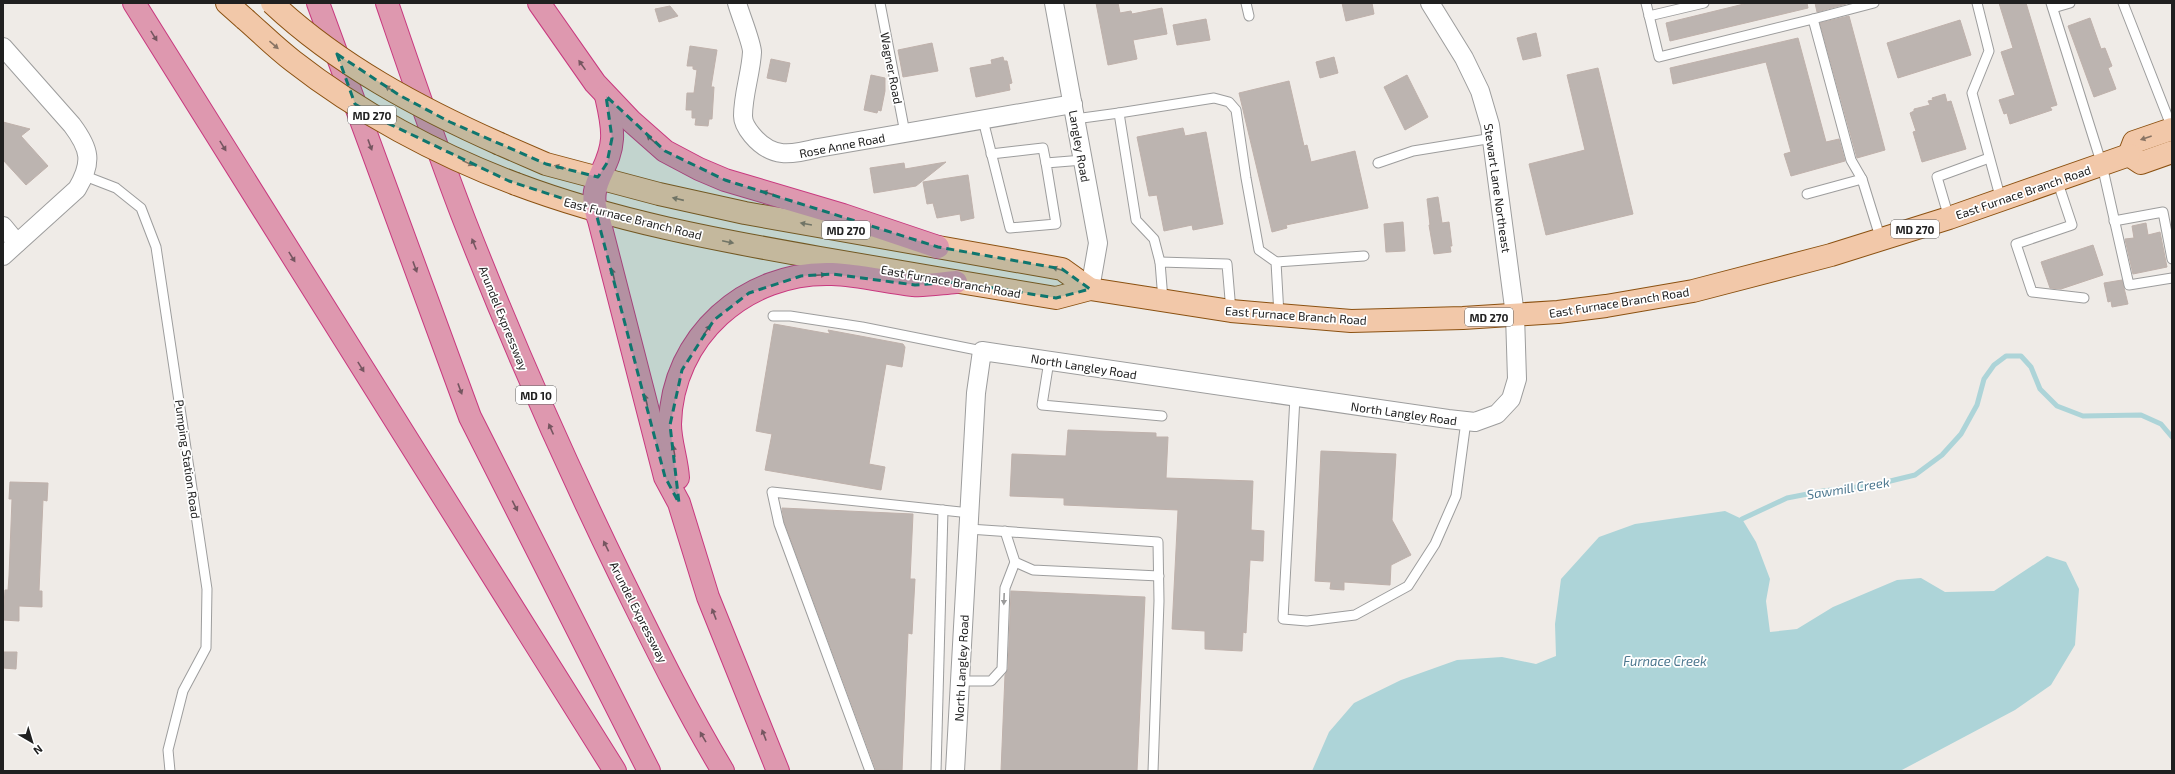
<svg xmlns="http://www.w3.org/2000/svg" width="2175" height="774" font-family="'Exo 2',sans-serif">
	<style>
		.water { fill: #add4d8 }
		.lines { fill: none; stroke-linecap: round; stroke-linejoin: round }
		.stream { stroke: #add4d8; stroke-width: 5 }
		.building { fill: #bcb4b0; stroke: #bfb1ab }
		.lane-casing { stroke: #9d9d9d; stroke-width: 11 }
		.street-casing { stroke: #9d9d9d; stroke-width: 20 }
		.primary-casing { stroke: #8b5111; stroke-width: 24 }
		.highway-casing { stroke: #c8397f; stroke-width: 24 }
		.lane { stroke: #fff; stroke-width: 9 }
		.street { stroke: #fff; stroke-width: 18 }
		.primary { stroke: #f2c8a9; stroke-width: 22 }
		.highway { stroke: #de98af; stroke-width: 22 }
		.primary-bridge-casing { stroke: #8b5111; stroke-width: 24; stroke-linecap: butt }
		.primary-bridge { stroke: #f2c8a9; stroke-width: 22 }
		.oneway { fill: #755660 }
		.oneway2 { fill: #897464 }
		.oneway3 { fill: #9b9b9b }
		.marked { fill: #0f766e; fill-opacity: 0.2; stroke: #0f766e; stroke-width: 3; stroke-dasharray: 8 5; stroke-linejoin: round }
		.labels { text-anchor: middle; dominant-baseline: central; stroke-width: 3.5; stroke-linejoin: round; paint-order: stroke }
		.shield { fill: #fff; stroke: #636363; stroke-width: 1 }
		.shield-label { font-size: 11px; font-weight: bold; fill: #202020 }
		.street-label { font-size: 12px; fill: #202020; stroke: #fff }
		.water-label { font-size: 13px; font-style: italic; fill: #4c778f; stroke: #fff }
	</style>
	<rect width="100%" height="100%" fill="#efebe7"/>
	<polygon class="water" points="1725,511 1742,519 1756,542 1770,579 1766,601 1770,632 1797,629 1833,607 1897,580 1921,578 1945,592 1994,591 2047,556 2066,562 2079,589 2075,645 2051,685 2015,710 1900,771 1312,771 1329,732 1354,703 1401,680 1457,660 1502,657 1536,664 1556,656 1555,624 1561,579 1599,537 1635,524"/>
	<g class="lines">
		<polyline class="stream" points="1742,519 1787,498 1823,491 1874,485 1915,475 1942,455 1961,434 1977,405 1984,379 1994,365 2006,356 2021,356 2031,367 2040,389 2057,406 2083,416 2141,415 2161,424 2172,437"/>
	</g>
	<g class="building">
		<polygon points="1096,3 1118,3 1120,13 1131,11 1132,14 1162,8 1167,34 1133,40 1137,59 1108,65"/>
		<polygon points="1342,3 1372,3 1374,14 1346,21"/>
		<polygon points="1748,3 1807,3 1808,8 1670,41 1666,23"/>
		<polygon points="1815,3 1845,3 1846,4 1817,12"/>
		<polygon points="1999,3 2026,3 2057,105 2050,107 2052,110 2010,124 2007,113 2004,114 1999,100 2015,95 2001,52 2013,48"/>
		<polygon points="670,6 678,16 659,22 655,9"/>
		<polygon points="1849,16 1885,150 1857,158 1820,23"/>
		<polygon points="2090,18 2101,49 2105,48 2112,66 2108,68 2116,89 2094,97 2068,26"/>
		<polygon points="1206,19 1210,40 1177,45 1173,25"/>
		<polygon points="1960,20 1971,55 1898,78 1887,43"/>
		<polygon points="1536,33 1541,56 1523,60 1517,38"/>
		<polygon points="1798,38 1826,142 1839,139 1845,161 1791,176 1784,154 1791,152 1766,62 1673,84 1670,68"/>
		<polygon points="932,43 938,71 903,77 898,50"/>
		<polygon points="690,46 717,50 711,87 714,87 712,119 709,119 708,126 695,125 696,118 692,118 692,110 686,110 687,93 694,93 697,70 693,69 693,66 687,66"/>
		<polygon points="1003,57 1004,61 1007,61 1012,83 1009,84 1010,90 976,97 970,68 992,64 991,60"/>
		<polygon points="1334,57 1338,73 1320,78 1316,62"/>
		<polygon points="771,59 790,63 786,82 767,78"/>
		<polygon points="1598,68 1633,214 1546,235 1529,164 1585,150 1567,75"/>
		<polygon points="871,75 885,78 885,91 881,111 878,110 877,113 864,110"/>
		<polygon points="1407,75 1428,117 1405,130 1384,87"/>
		<polygon points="1289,81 1304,146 1307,145 1311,162 1355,151 1368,208 1286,225 1287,228 1272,232 1239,93"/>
		<polygon points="1945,94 1947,102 1951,101 1966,149 1922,162 1913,132 1916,131 1910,113 1914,111 1914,109 1930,105 1928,101 1933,100 1932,98"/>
		<polygon points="3,122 30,129 21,136 48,166 26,185 3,160"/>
		<polygon points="1183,128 1185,136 1206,132 1223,224 1193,230 1192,225 1164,231 1157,195 1149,196 1137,137"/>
		<polygon points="946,162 916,186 874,193 870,168 904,163 905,169"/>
		<polygon points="968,175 974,218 961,221 960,214 937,218 933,203 927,204 923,182"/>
		<polygon points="1438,197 1442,223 1449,222 1452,246 1450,246 1451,252 1434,254 1429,225 1430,225 1427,199"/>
		<polygon points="1403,222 1405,251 1386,252 1384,224"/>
		<polygon points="2146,223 2148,235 2160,232 2167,267 2133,274 2125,239 2134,238 2132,226"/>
		<polygon points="2093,245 2103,275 2061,289 2050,288 2041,262"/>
		<polygon points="2122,280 2128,304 2112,307 2111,301 2108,302 2104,283"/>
		<polygon points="774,324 830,334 828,330 903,344 905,347 902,367 886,364 869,464 885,467 881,490 765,470 772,434 756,431"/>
		<polygon points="1068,430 1156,433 1156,437 1168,437 1166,478 1253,481 1251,530 1264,531 1263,561 1250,560 1246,633 1243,632 1242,651 1205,649 1205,631 1172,629 1178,510 1064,505 1064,498 1010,496 1012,454 1066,456"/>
		<polygon points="1321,451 1396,454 1392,520 1411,555 1391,565 1390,585 1344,582 1344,590 1330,589 1331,582 1315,581"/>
		<polygon points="10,482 48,483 47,501 43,500 39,591 42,591 42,607 19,606 19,621 3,620 5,590 8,590 9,576 12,499 9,499"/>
		<polygon points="782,508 913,514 910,579 915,579 912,634 908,633 902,771 876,770 784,521"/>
		<polygon points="1011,591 1145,597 1137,771 1001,771 1005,675 1008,669"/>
		<polygon points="3,652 17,652 16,669 3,668"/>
	</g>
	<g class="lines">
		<defs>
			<g id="lane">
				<polyline points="880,3 905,133"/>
				<polyline points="1246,3 1249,16"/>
				<polyline points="1646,3 1659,57 1813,19 1851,160 1862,179 1881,240"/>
				<polyline points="1977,3 1989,51 1972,93 2001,200"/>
				<polyline points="2051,3 2102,165 2129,285 2172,278"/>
				<polyline points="2123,3 2172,128"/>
				<polyline points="2053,8 2070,3"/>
				<polyline points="1649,16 1704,3"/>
				<polyline points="1813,19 1874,3"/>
				<polyline points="1119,113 1214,98 1229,102 1236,110 1246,178 1259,250 1276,262 1279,315"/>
				<polyline points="1075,119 1119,113 1136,220 1154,239 1160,262"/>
				<polyline points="983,120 1010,228 1056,224 1046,163 1083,160"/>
				<polyline points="991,154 1043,148 1046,163"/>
				<polyline points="1378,163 1413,151 1493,138"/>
				<polyline points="85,176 116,188 141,208 156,247 207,589 206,648 183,691 168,750 170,771"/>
				<polyline points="2057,180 2072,225 2016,244 2032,292 2084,298"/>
				<polyline points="1807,194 1862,179"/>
				<polyline points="1949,218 1937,177 1989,158"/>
				<polyline points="2114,221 2163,212 2172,259"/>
				<polyline points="1276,262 1364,256"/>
				<polyline points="1163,300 1160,262 1227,264 1231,311"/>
				<polyline points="773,316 790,316 862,327 982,351"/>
				<polyline points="1049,361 1042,405 1162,416"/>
				<polyline points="1295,397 1283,619 1307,621 1355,615 1408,586 1435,544 1456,496 1466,421"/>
				<polyline points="969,529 1158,542 1159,601 1153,771"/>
				<polyline points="1005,531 1015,562 1033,570 1159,576"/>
				<polyline points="960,681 991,681 1002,669 1005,588 1015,562"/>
				<polyline points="870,771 779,524 772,492 970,513"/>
				<polyline points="936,771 943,510"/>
			</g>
			<g id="street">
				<path d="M737,3c3,11 15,40 15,49 -1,21 -9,42 -9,64 0,7 4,13 9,19 20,24 39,20 66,13l255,-44"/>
				<polyline points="1054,3 1098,243 1090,289"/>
				<path d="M3,47l69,78c18,24 21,37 5,64l-74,67"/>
				<polyline points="3,226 17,243"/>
				<polyline points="955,771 976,393 982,351 1448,419 1475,422 1497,414 1511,399 1517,379 1515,315 1490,125 1480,91 1464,58 1430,3"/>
			</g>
			<g id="primary">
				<polyline points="227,3 245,19"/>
				<polyline points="500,144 546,164 659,194 745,213 1062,269 1090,289"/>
				<polyline points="2129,155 2134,142 2172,129"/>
				<polyline points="2129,155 2141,163 2172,152"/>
				<path d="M516,184c98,37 201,56 304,74 79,14 157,27 236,40l34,-9 141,22 120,10 112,-3 95,-6 48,-6 87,-15 138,-36 118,-37 180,-63"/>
			</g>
			<g id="highway">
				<polyline points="134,3 615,771"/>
				<polyline points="318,3 470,417 649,771"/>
				<path d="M387,3c25,73 50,147 78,219 47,120 99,238 156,355 32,65 64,131 102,194"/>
				<polyline points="539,3 595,83 631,121 665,151 699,169 725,180 843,215 938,247"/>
				<path d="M606,96c3,13 7,29 6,43 -2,33 -28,44 -13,81l66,257 14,26 29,94 70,174"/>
				<path d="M678,478c-1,-18 -8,-36 -8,-54 2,-87 76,-153 162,-150 27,1 54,8 81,11 14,1 29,-2 43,-3"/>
			</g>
		</defs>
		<use href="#lane" class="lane-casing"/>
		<use href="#street" class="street-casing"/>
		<use href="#primary" class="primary-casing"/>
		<use href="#highway" class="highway-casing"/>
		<use href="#lane" class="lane"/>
		<use href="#street" class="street"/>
		<use href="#primary" class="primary"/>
		<use href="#highway" class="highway"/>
		<defs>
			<g id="primary-bridge">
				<path d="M272,3c66,62 147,105 228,141"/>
				<path d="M245,19c16,14 31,29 48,42 65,51 145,94 223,123"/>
			</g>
		</defs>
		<use href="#primary-bridge" class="primary-bridge-casing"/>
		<use href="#primary-bridge" class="primary-bridge"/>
	</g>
	<defs><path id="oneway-solid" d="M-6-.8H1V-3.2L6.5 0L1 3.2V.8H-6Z"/></defs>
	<g class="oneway">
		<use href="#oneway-solid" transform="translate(154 36) rotate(58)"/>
		<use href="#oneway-solid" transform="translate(582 65) rotate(-125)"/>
		<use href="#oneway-solid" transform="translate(651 139) rotate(-138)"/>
		<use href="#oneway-solid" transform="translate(370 145) rotate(70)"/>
		<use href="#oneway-solid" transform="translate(223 146) rotate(58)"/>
		<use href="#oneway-solid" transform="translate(768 193) rotate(-163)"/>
		<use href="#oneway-solid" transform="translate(474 244) rotate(-112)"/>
		<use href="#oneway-solid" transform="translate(292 257) rotate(58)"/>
		<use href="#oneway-solid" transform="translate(415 267) rotate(70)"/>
		<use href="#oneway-solid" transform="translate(613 274) rotate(-104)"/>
		<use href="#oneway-solid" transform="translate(820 275) rotate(-4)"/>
		<use href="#oneway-solid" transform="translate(707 330) rotate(-55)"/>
		<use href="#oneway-solid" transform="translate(361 367) rotate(58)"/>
		<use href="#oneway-solid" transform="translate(460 389) rotate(70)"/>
		<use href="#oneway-solid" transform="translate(646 400) rotate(-104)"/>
		<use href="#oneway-solid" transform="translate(551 429) rotate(-114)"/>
		<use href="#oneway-solid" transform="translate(674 451) rotate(-99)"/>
		<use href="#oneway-solid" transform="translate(515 506) rotate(63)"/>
		<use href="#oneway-solid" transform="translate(606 546) rotate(-116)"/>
		<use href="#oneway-solid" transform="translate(714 614) rotate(-111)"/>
		<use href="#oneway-solid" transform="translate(764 735) rotate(-111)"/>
		<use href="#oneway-solid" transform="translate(703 737) rotate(-120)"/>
	</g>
	<g class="oneway2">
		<use href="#oneway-solid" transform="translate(274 45) rotate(41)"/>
		<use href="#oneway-solid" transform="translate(390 89) rotate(-147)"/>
		<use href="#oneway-solid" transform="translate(2146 138) rotate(161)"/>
		<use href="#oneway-solid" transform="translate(468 163) rotate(24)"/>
		<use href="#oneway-solid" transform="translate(560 167) rotate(-165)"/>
		<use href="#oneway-solid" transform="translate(678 199) rotate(-167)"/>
		<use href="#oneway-solid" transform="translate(806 224) rotate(-170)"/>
		<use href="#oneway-solid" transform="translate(728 242) rotate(12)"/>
		<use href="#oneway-solid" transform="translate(1058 269) rotate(-164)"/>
	</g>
	<use class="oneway3" href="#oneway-solid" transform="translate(1004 599) rotate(92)"/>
	<path class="marked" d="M337,54l62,41 51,27 96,42 52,13 9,-14 5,-25 -6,-42 59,55 60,29 213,67 124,22 28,20 -34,9 -100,-16 -41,3 -83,-11 -31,2 -52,17 -35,27 -32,50 -12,55 9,78 -14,-26 -70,-268 -86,-28 -128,-61 -26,-16z"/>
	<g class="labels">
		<g class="shield">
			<rect x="348" y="106" width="48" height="18" rx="3"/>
			<rect x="1891" y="220" width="48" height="18" rx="3"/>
			<rect x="822" y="221" width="48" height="18" rx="3"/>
			<rect x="1465" y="308" width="48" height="18" rx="3"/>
			<rect x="516" y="386" width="40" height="18" rx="3"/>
		</g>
		<g class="shield-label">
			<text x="372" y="115">MD 270</text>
			<text x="1915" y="229">MD 270</text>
			<text x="846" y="230">MD 270</text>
			<text x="1489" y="317">MD 270</text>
			<text x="536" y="395">MD 10</text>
		</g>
		<g class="street-label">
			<text transform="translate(892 68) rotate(79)">Wagner Road</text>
			<text transform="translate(842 145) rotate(-11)">Rose Anne Road</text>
			<text transform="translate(1080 146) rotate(80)">Langley Road</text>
			<text transform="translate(1498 188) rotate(82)">Stewart Lane Northeast</text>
			<text transform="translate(2023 192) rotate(-19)">East Furnace Branch Road</text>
			<text transform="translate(633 218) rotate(14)">East Furnace Branch Road</text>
			<text transform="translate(951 281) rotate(10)">East Furnace Branch Road</text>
			<text transform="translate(1619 302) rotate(-9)">East Furnace Branch Road</text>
			<text transform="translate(1296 315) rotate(4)">East Furnace Branch Road</text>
			<text transform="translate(504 318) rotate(68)">Arundel Expressway</text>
			<text transform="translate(1084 366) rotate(9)">North Langley Road</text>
			<text transform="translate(1404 413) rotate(8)">North Langley Road</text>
			<text transform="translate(188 459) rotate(82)">Pumping Station Road</text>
			<text transform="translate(639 612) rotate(63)">Arundel Expressway</text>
			<text transform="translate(961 668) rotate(-87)">North Langley Road</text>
		</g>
		<g class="water-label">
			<text transform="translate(1848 488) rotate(-9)">Sawmill Creek</text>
			<text x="1665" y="661">Furnace Creek</text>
		</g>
	</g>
	<rect width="2175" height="774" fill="none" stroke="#202020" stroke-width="8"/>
	<g transform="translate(32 742) rotate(142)" stroke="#ffffff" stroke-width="3" paint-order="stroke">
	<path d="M0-3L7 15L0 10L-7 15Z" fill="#202020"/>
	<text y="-6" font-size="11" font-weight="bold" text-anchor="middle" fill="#202020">N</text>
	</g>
</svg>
